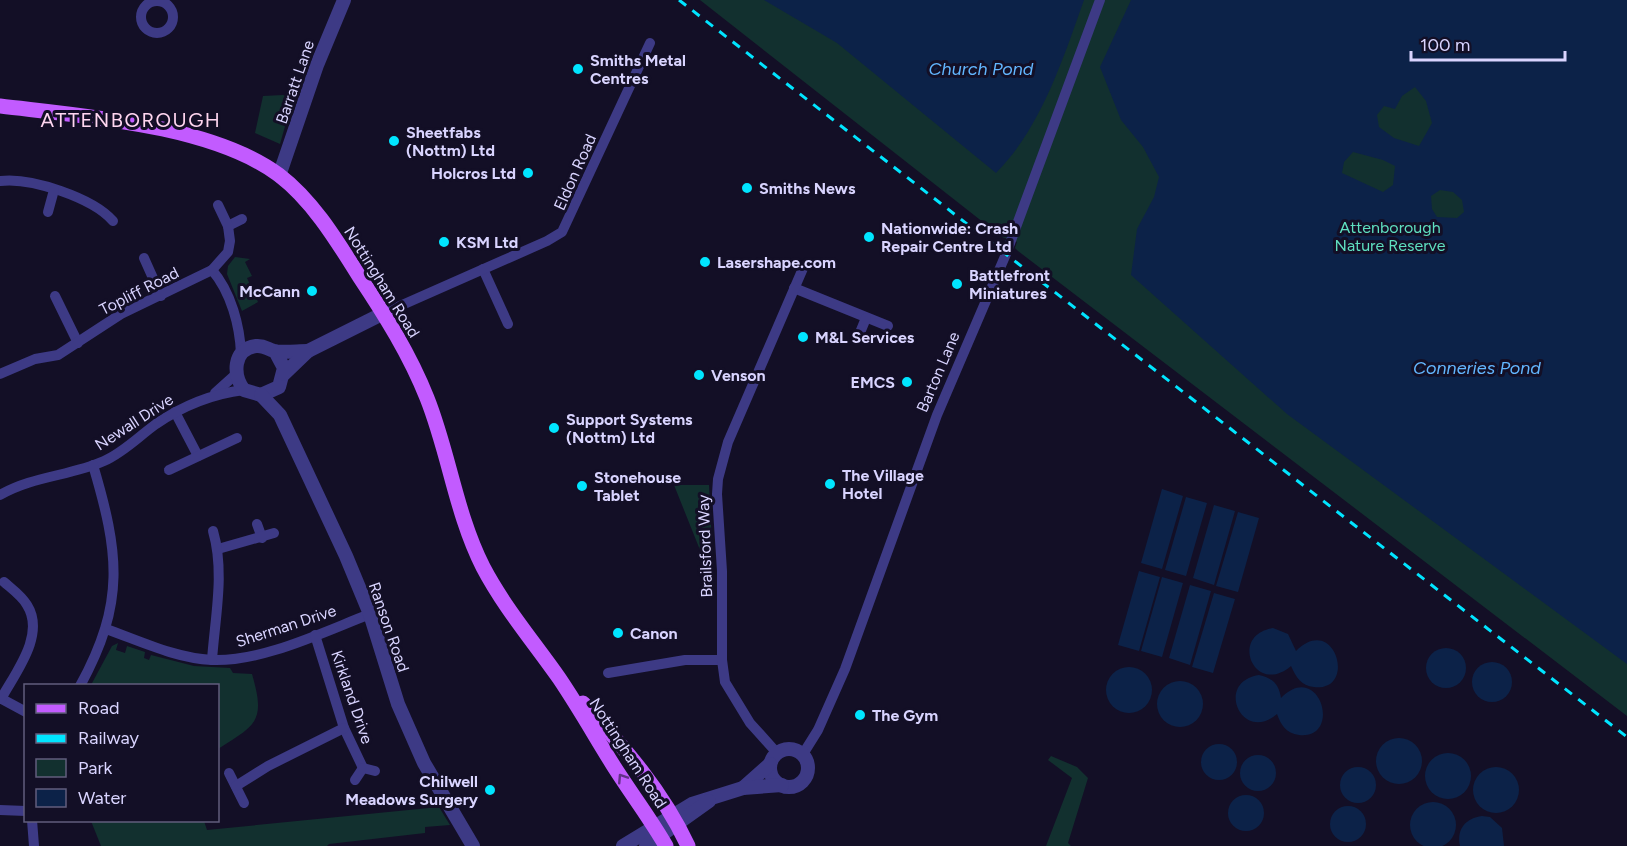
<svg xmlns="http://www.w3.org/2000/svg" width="1627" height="846" font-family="Figtree,sans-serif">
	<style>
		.green { fill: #12302f }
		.water { fill: #0c2248; fill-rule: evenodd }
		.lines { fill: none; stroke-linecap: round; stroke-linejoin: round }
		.minor { stroke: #3d3a85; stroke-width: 10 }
		.tertiary { stroke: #3d3a85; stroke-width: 14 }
		.primary { stroke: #c25bff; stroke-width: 15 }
		.rail { stroke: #00e5ff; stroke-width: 3; stroke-dasharray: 9 8; stroke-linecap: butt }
		.oneway { stroke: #623188 }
		.poi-dot { fill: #00e5ff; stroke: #130f26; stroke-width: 2 }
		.labels { text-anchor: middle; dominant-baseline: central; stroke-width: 6; stroke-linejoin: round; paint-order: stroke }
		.poi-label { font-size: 16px; font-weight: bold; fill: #d9d4ff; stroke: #130f26; text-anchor: start }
		.street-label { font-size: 16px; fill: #d9d4ff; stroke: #130f26 }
		.park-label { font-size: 16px; fill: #5fe0c0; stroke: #130f26 }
		.water-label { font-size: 18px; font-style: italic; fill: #62b6ff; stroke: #130f26 }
		.quarter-label { font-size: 20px; letter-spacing: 1.5px; fill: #ffd6f0; stroke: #130f26 }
	</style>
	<rect width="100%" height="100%" fill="#130f26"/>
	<g class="green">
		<polygon points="700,0 1627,0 1627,716 1018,251 1015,248 1017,242 1002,237"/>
		<polygon points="283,95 293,98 280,144 255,133 263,96"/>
		<polygon points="235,257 250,259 245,262 252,276 247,278 258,302 242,311 227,274 228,266"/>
		<polygon points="674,485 709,485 714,585"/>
		<path d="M118,643l-2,7 9,3 2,-7 18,6 -1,6 5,2 2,-5 43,11 36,2 3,5 19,1c14,48 4,51 -34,75v-63l-127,-1 21,-39z"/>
		<polygon points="1051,756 1077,767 1088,778 1068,843 1071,846 1046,846 1072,778 1048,760"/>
		<polygon points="439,807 450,825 425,827 425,833 329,844 327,846 101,846 91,821 204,821 207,830"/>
	</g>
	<g class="water">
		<path d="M764,0h320c-21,59 -43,128 -88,173l-159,-130z"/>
		<path d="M1131,0h496v664l-340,-250 -156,-139 6,-46 17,-32 5,-20 -16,-30 -22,-27 -21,-53zM1415,87l11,14 6,22 -13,23 -25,-8 -15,-11 -2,-12 7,-9 11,3 7,-13zM1353,152l30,8 12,6 -2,19 -10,7 -41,-19 2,-11zM1440,190l13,2 9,8 2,12 -7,6 -20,-1 -5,-8 -1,-13z"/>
		<polygon points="1162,489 1183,496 1162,569 1141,563"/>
		<polygon points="1186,497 1207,503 1186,576 1165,570"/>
		<polygon points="1214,505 1235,511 1214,585 1193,578"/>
		<polygon points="1238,512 1259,518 1238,592 1216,586"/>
		<polygon points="1139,571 1160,577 1139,651 1118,645"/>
		<polygon points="1162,577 1183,583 1162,657 1141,651"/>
		<polygon points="1190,585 1211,591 1190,665 1169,658"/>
		<polygon points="1214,593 1235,599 1213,673 1192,667"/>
		<path d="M1273,628l15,6 8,17c39,-39 62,41 18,36 -13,-1 -18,-10 -23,-21 -36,31 -63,-31 -18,-38z"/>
		<circle cx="1446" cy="668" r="20"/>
		<circle cx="1492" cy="682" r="20"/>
		<circle cx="1129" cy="690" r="23"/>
		<path d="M1259,675c14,3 20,10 22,23 39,-39 62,42 18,37 -13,-2 -18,-10 -22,-21 -35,30 -63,-32 -18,-39z"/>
		<circle cx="1180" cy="704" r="23"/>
		<circle cx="1399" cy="761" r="23"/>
		<circle cx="1219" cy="762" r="18"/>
		<circle cx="1448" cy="776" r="23"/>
		<circle cx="1258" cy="773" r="18"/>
		<circle cx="1496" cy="790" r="23"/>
		<circle cx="1358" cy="785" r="18"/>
		<circle cx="1246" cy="813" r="18"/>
		<circle cx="1433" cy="825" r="23"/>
		<circle cx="1348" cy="824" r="18"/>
		<path d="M1482,816l8,1 12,11 2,18h-44c-4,-17 6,-28 22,-30z"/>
	</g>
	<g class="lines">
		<g class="minor">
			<circle cx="157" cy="17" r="16"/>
			<path d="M0,181c31,-4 93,17 113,40"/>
			<polyline points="48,212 54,190"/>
			<polyline points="228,226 242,219"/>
			<polyline points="144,258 161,296"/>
			<polyline points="483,269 508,324"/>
			<path d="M212,270c19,22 28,56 29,84"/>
			<polyline points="794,288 888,326"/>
			<polyline points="55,296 78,343"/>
			<polyline points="384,313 547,241 562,232 650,43"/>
			<polyline points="857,340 866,318"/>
			<polyline points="0,374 35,359 58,355 121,314 212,270 228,252 230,241 228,226 218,205"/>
			<polyline points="215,393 235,375"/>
			<polyline points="175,412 198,456"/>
			<polyline points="169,470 237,438"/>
			<path d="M0,495c33,-19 70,-19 104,-34 20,-9 34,-24 52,-37 28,-19 55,-30 88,-34"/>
			<polyline points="257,524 262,538"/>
			<polyline points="218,549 274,533"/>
			<path d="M106,629c34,12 69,29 106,31 50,2 111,-28 158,-46"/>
			<polyline points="315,635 344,728 363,768"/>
			<path d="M212,660c3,-43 13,-88 1,-129"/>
			<polyline points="608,673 685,660 722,660"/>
			<path d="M80,686c46,-84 39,-133 13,-221"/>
			<polyline points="0,698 26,712"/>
			<path d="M1,699c14,-26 45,-64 26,-94 -5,-9 -15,-16 -23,-23"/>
			<polyline points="777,753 750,723 725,682 722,660 722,571 717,494 718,479 728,442 804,266"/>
			<polyline points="803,754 818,730 845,669 937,415 1006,254 1100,0"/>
			<polyline points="229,773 244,803"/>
			<polyline points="355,780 363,768 375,771"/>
			<polyline points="236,786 268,766 344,728"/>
			<polyline points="0,810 26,811"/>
			<polyline points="32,820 34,846"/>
		</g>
		<g class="tertiary">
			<polyline points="279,176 317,65 344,0"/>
			<path d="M275,351l9,17 -5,19 -18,8 -17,-5c-11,-14 -12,-41 12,-44 8,-1 11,3 18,5 10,2 23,0 34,0"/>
			<polyline points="284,374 308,351 384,313"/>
			<polyline points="261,395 280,415 346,556 370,614 398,704 424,763 473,846"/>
			<circle cx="789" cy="768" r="19"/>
			<polyline points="743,788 770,764"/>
			<polyline points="623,846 692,804 743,788 782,785"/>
			<polyline points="646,846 709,801"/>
		</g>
		<g class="primary">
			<path d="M0,106c83,10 212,19 279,69 34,26 58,66 80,101 26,39 51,79 68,122 22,55 29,116 56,169 21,40 50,74 76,111 19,28 36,58 54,87 17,27 37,53 53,81"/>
			<path d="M583,703c40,43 80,89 105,143"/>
		</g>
		<polyline class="rail" points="679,0 1627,737"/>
	</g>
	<defs><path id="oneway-chevron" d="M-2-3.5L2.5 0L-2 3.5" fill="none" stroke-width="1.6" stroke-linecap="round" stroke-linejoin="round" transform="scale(1.5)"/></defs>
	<use class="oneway" href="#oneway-chevron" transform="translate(622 778) rotate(-123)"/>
	<g class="poi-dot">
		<circle cx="578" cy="69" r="6"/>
		<circle cx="394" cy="141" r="6"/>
		<circle cx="528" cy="173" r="6"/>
		<circle cx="747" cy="188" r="6"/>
		<circle cx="869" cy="237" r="6"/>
		<circle cx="444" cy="242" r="6"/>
		<circle cx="705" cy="262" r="6"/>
		<circle cx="957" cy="284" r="6"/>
		<circle cx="312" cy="291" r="6"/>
		<circle cx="803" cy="337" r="6"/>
		<circle cx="699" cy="375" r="6"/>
		<circle cx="907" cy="382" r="6"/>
		<circle cx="554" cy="428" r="6"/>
		<circle cx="830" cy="484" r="6"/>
		<circle cx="582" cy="486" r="6"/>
		<circle cx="618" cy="633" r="6"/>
		<circle cx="860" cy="715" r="6"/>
		<circle cx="490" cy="790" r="6"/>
	</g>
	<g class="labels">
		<g class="poi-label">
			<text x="590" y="60">Smiths Metal<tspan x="590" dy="18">Centres</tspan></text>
			<text x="406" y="132">Sheetfabs<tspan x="406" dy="18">(Nottm) Ltd</tspan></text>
			<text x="516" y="173" text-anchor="end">Holcros Ltd</text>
			<text x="759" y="188">Smiths News</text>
			<text x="881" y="228">Nationwide: Crash<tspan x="881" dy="18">Repair Centre Ltd</tspan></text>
			<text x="456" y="242">KSM Ltd</text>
			<text x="717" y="262">Lasershape.com</text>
			<text x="969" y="275">Battlefront<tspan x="969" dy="18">Miniatures</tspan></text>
			<text x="300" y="291" text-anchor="end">McCann</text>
			<text x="815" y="337">M&amp;L Services</text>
			<text x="711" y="375">Venson</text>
			<text x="895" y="382" text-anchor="end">EMCS</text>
			<text x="566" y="419">Support Systems<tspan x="566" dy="18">(Nottm) Ltd</tspan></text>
			<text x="842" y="475">The Village<tspan x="842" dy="18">Hotel</tspan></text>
			<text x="594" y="477">Stonehouse<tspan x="594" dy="18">Tablet</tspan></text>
			<text x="630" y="633">Canon</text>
			<text x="872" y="715">The Gym</text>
			<text x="478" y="781" text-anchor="end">Chilwell<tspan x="478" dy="18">Meadows Surgery</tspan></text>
		</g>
		<g class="street-label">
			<text transform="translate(295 82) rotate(-71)">Barratt Lane</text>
			<text transform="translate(575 172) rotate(-66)">Eldon Road</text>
			<text transform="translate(382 282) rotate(58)">Nottingham Road</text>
			<text transform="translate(139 291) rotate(-27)">Topliff Road</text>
			<text transform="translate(938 372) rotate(-67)">Barton Lane</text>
			<text transform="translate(134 422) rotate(-33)">Newall Drive</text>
			<text transform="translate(705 546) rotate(-92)">Brailsford Way</text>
			<text transform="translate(286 626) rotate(-18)">Sherman Drive</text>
			<text transform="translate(389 627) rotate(71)">Ranson Road</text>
			<text transform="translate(352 697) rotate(71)">Kirkland Drive</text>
			<text transform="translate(628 753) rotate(57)">Nottingham Road</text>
		</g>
		<g class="park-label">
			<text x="1390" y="227">Attenborough<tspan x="1390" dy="18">Nature Reserve</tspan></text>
		</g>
		<g class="water-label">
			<text x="981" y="69">Church Pond</text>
			<text x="1477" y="368">Conneries Pond</text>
		</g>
		<g class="quarter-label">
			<text x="131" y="120">ATTENBOROUGH</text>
		</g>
	</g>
	<rect x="24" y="684" width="195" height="138" fill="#130f26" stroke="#625e7d" stroke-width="1.5"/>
	<rect x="36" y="704" width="30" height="9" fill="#c25bff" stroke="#625e7d" stroke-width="1.5"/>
	<text x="78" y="714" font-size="18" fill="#d9d4ff">Road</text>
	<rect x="36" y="734" width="30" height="9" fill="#00e5ff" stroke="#625e7d" stroke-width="1.5"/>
	<text x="78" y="744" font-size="18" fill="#d9d4ff">Railway</text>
	<rect x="36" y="759" width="30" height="18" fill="#12302f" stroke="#625e7d" stroke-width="1.5"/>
	<text x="78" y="774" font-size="18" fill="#d9d4ff">Park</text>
	<rect x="36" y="789" width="30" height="18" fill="#0c2248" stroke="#625e7d" stroke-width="1.5"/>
	<text x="78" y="804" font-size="18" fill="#d9d4ff">Water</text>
	<path d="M1411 51v9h154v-9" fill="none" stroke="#d9d4ff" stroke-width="3"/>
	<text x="1420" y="51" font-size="18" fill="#d9d4ff" stroke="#130f26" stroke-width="4.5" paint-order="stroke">100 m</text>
</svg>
